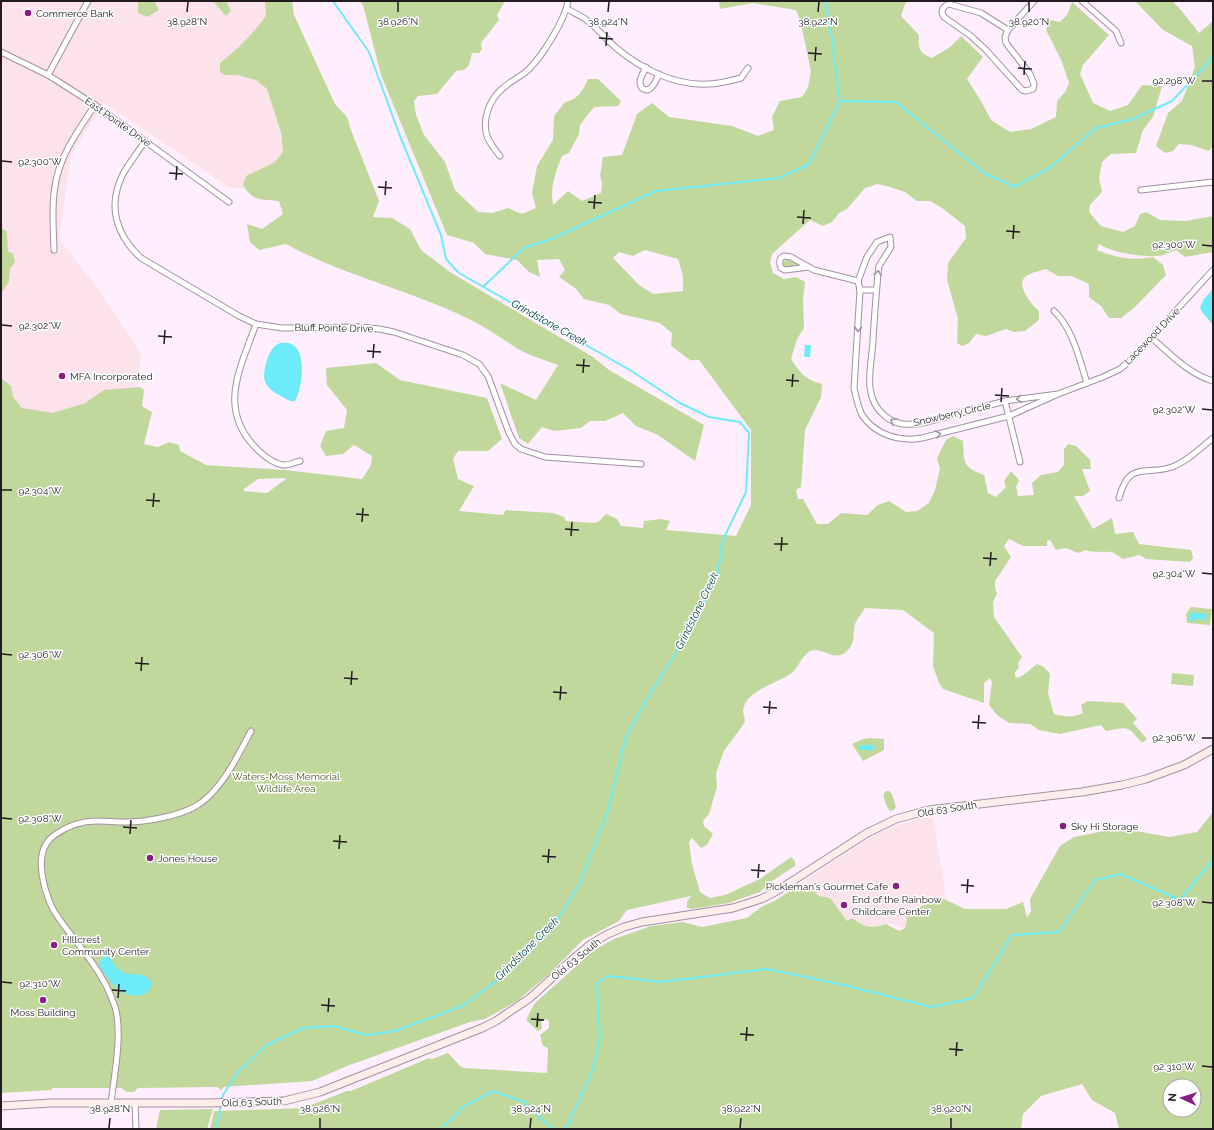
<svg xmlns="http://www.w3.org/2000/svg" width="1214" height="1130" font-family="Raleway,sans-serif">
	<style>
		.commercial { fill: #fce2eb }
		.green { fill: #c1d89d; fill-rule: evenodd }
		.water { fill: #6debf8 }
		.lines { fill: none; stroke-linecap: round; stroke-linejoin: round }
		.stream { stroke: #6debf8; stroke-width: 2 }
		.minor-casing { stroke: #a38fa2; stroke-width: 7 }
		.secondary-casing { stroke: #a38fa2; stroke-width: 9 }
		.minor { stroke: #fff; stroke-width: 5 }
		.secondary { stroke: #fdeeec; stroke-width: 7 }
		.oneway { stroke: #9c989c }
		.ticks { fill: none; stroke: #221b22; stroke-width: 1.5 }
		.poi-dot { fill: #881d83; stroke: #fff; stroke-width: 1.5 }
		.labels { text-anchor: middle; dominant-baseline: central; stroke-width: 3; stroke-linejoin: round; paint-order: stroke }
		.poi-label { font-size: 10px; fill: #221b22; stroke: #fff; text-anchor: start }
		.street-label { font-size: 10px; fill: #221b22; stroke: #fff }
		.park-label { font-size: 10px; fill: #475a20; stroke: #fff }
		.water-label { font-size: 11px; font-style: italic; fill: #024046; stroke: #fff }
		.ticks-label { font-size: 10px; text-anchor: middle; fill: #221b22; stroke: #fff; stroke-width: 3; stroke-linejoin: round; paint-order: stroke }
	</style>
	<rect width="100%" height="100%" fill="#ffeefe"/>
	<g class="commercial">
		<polygon points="1,1 267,1 268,84 294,194 229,187 104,103 71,155 59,239 95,285 141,354 134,424 1,415 1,285 4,284 8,230 1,228"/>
		<polygon points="924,817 934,819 941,870 943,870 945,899 911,908 910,920 906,929 889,923 875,926 863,925 853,917 838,928 806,880 854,848 875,835 892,827"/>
	</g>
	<g class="green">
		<polygon points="137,1 157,1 155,3 159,10 147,17 138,13 138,2"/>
		<polygon points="213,1 226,1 231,11 226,16"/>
		<path d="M265,1h27l2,14 41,89 12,13 4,13 28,71 -6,16 19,1 18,11 11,21 29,22 143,85 16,13 95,55 -9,36 -37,-26 -22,-9 -13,-13 -18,8h-15l-9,7 -27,3 -12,-4 -14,17 -9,-6 -19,-55 36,17 22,-35c-13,-5 -28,-9 -40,-16 -16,-10 -32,-22 -49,-30 -59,-29 -125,-43 -183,-75l-27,6 -9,-8 -3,-18 15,5 21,-15 -4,-13c-18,-2 -26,1 -36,-16l3,-9 29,-14 8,-10 -2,-19 -14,-44 -11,-9 -18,-5h-13l-5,-3v-9c18,-14 33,-29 46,-47z"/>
		<path d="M359,1h146l-8,14 2,5 -18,23 1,6 -3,4h-7c-3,12 -2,17 -16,18l-19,23 -19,2 -4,5 2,14 8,20 21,27 10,28 23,22 14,1 16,-5 14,6 14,-6 -4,-15 5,-27 16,-26 1,-24 11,-14c12,-2 18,-11 23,-23h10l23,22 -3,5 -24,1 -14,18 -1,9 -10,19 -7,3c-7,18 -12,30 -9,49l15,-14 14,10 19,-8 1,-10 -2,-7 3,-19 19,-2 15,-41 15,-11 17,14 63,9 26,10 16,-6 -2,-13 8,-16 22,-4 6,-10 3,-16 -11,-51 -4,-10 -43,-7 -33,6 -1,-8h189l-3,3 -4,12 18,19c-1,12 0,19 13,23l18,-11 11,-11 22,21 -16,22 14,22 10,19 19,12 21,-3 25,-12 1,-16 8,-9 4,-9 -7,-21 -16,-32 4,-10 10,2 7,-7 5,-13 37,33 -26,30 -3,9 13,29 17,8 18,-6 14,-20 20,1 -9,31 -10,13 -7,23 -25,1 -9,8 -3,16 3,14 -12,13 -1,7 12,14 22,6 12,-6 5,-12 6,-2 14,8 26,1 27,-5v36l-28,5 -9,-7c-6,2 -13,6 -19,6 -16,1 -44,-3 -58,-12l-2,6c20,8 35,11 56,7l10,8 3,10 -31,32 -14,11h-12l-8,-12 -12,-9v-13l-17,-8h-14l-12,-7c-6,2 -13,3 -18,6 -15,7 3,29 11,36v9l-14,11 -11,1 -8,-3 -20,7 -10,-2 -7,9 -7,3 -5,-3 1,-24 -11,-39 1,-17 18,-25 -1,-12 -23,-18 -12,-7h-13l-12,-9 -18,-6 -10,-2 -12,4 -18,21 -8,4 -7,9 -9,4 -13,-6 -38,34 -2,8 3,11 11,6 12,-2 9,5 -2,17 1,29 -7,11 -6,20c9,14 15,21 31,25l-1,13 -16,33 -4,57 -5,3 2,9h5l14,25h11l13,-11 26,2 11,-10 11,-4 17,11 11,-1 12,-8 6,-13 5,-21 -3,-11 9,-18 7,-4 10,5c1,21 -1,26 21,34l4,18 8,4 10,-10 -2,-6 7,-10 8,9 -3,7 2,9 16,-1 -2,-12 9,-8 17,-3 6,-7v-16l4,-5 8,2 14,14 1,9h-9l8,22 -7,5h-9l19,33 19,-11 3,16 18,-2 6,12 52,6 2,8 -3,4 -44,-3 -6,-4 -17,4c-3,-2 -6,-4 -9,-6 -10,-3 -18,1 -28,-3l-8,3 -12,-5 -10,2 -6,-10 -3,1v5h-24l-14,-7 -5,7 7,11 -16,24v6l2,7 -4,8 1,15 28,40 -4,6 1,5 -4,4v4l2,2c7,-2 13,-9 20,-14l7,3 6,7 -2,19 6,21c11,3 19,4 29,-1l-2,-8 7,-4 35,2 14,16 -4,4 14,16 -5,4c-16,-18 -12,-16 -36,-12l-5,-6 -41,9 -21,-4 -9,-6 -21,-1 -12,-8 -8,-10 3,-23 -2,-4 -6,5v20l-41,-14 -4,-6 -6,-17 1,-33 -31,-23 -38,-2c-3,5 -8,11 -10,16 -3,11 2,18 -9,28 -10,9 -21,-2 -32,-2 -9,0 -15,16 -21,22 -13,11 -47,17 -50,38 0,4 2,8 2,12l-21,29 -8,22 1,14 -8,27 -6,7 1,5 9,8 -6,11 -6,3 -9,-10 -3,4 3,22 8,28 10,6 15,-3 35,-16 31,-22 4,4v5l-23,15 -12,11 -31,11 -37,6 -5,-1v-6l4,-6 -64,14 -8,11 -36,19 -35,35 -31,26 -32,18 -15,3 -123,44 -35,15 -88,6 -3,3 -4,-3 -79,1 -4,4h-7l-6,-4h-69v2l-51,3v-715l10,8 2,11 9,11 31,5 32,-10 19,-13 36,-3 4,3 -2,16 10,6 -8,32 14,3 11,-5 10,3 1,6 26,14 79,5 77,9 9,-14 1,-9 -18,-11 -11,9 -17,2 -6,-10 6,-15 18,-3 3,-18 -20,-25 -1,-17 50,-5 24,17 87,18 15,41 -14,12h-30l-5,8 5,20 16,7 -15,25 44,4 3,-5 47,3 11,4 2,4 28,2 4,-1 8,-8 11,5 4,7 22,2 1,-7 17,-2 9,2 -4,9 70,6 15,-31v-75l-52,-70h-9l-19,-14 1,-13 -12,-10 -39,-9 -12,-9 -25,-6 -9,-11 -16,-11 6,-7 -6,-11 -22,1 3,17 -11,-5 -12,-12 -32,-6 -11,-11 -27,-8 -66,-160 -18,-70zM645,250l33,9 5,17v15l-30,3 -14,-9 -26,-27 6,-6 14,4zM284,478l2,1 -19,14 -24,-2 1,-2 14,-10z"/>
		<polygon points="1135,1 1172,1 1181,10 1199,33 1213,21 1213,145 1209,151 1191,145 1179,144 1173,151 1165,153 1156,146 1168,113 1182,101 1195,67 1192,46 1163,30"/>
		<polygon points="1,228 7,231 8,251 13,254 15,262 10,269 9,282 1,293"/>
		<polygon points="786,259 797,263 798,265 785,267 783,263"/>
		<polygon points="1191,607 1212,609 1210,625 1187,623 1186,614"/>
		<polygon points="1172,673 1194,675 1193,686 1171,684"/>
		<polygon points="869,738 884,739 884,750 863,761 852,744 863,739"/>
		<path d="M886,791h3l3,3 4,13 -2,3 -4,1c-4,-5 -7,-13 -6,-18z"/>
		<path d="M1213,812v317h-94l-4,-16 -23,-13 -10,-16 -41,12 -18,18 -2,15h-811l4,-18 93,-3 1,-2 39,-15h4l78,-33 3,1 16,-6 13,14 3,1 83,5 1,-25 -5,-2 -3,-11 9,-7v-7l-3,-2 -5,3 1,6 -4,3 -12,-11 8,-16 60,-54 20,-11 37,-13 32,-4 19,5 45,-9 14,-11 13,-6 29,-18 2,3 2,-1 12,11 11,2 17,23 5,-3c13,9 18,11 34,6l13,7 6,-3 2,-8 -1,-9 38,-12 21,10h41l17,-7 4,16 4,-7 -1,-12 30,-53 14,-9 45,-9 50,9 28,-5zM1170,1086h24v24h-24z"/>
		<polygon points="213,1109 207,1129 156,1129 160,1110"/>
	</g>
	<g class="water">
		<polygon points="1213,289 1213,325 1202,312 1200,307 1204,299"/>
		<path d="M280,343c4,0 9,-1 13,2 14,9 9,44 2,56 -5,1 -9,-2 -14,-5 -6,-3 -14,-8 -16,-15 -3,-7 3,-30 10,-35 1,-1 3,-2 5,-3z"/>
		<polygon points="805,345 811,345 810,357 804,357"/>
		<polygon points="1194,612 1196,613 1207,614 1206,620 1195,619 1194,621 1190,621 1189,615"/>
		<rect x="860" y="745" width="14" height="5"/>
		<path d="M105,956h3c4,4 8,12 13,15 11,7 23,-2 31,12 -3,17 -24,15 -35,5 -7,-5 -12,-15 -18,-22l2,-7z"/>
	</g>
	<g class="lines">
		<g class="stream">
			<polyline points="825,1 831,32 840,101"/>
			<polyline points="484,286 524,248 551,239 656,191 779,178 809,164 840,101 896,102 984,173 1014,187 1048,169 1096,128 1133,119 1172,101 1206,65 1213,54"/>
			<polyline points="222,1100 223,1095 238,1072 267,1045 303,1028 333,1026 366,1035 395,1031 462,1006 500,978 555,923 580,883 608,810 626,736 647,699 688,634 718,573 722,542 746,492 749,433 740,422 709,417 680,403 630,370 459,273 446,259 441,235 400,136 369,52 333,1"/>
			<polyline points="215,1129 221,1105"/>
			<polyline points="441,1129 463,1107 493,1091 524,1102 552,1129"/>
			<polyline points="566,1129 593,1069 600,1038 597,983 608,976 661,982 766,969 844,985 931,1007 973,998 1012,935 1059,932 1095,880 1121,874 1180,900 1211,862 1213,862"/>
		</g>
		<defs>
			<g id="minor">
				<polyline points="1082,1 1116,31 1121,43"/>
				<path d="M949,4l32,9 27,17 -3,7 1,6 24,31 4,10 -1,5 -7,2 -4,-1 -36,-40 -15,-14 -27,-19c-4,-6 -1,-11 5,-13z"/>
				<path d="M567,9c7,4 15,7 21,12 10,8 18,18 27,26 25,21 59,39 93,37 11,0 22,-3 33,-6l7,-10"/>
				<polyline points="1008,30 1034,1"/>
				<polyline points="1,52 48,75 95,105 229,202"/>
				<path d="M646,67c-2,5 -6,10 -6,15 0,3 0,4 2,6 9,7 14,-8 17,-14"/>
				<polyline points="48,75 88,1"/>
				<path d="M145,141c-7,11 -16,22 -22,33 -16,32 -7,61 18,84l98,58 17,8 26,4 78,-1 19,2 15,3 69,23 16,9 9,12 21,57 6,11 6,5 24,8 96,7"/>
				<path d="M500,156c-5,-6 -10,-12 -13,-20 -5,-16 2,-36 15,-47 8,-8 19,-12 27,-20 14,-14 36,-49 39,-68"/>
				<polyline points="1141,190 1213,182"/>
				<path d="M54,250c-1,-29 -4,-61 8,-89 8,-20 21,-38 33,-56"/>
				<path d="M809,267l-24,3 -4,-2c-2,-5 -2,-10 3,-12l7,1 23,13 44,11"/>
				<polyline points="860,290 876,290"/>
				<path d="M1054,311c19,18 25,47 33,72"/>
				<path d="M256,324c-16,45 -40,87 3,127 6,6 17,14 26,14 4,0 11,-3 15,-4"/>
				<path d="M1152,338c18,16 37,36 61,43"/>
				<path d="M1058,394l-53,7 -82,22c-14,2 -26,3 -38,-7 -23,-18 -14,-48 -12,-74 1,-23 3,-45 5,-68l1,-8 12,-19 -1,-10 -13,5 -10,15 -9,24 2,9 -6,98c2,9 4,19 8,27 13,20 38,27 60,23l87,-22 49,-22 45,-17 17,-8 11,-9 82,-90"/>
				<polyline points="1005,401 1020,462"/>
				<path d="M1119,498c10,-38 26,-22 53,-31 16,-6 28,-19 41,-29"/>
				<path d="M111,1103c3,-26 12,-71 4,-96 -5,-16 -12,-29 -22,-43 -12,-18 -28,-35 -39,-53 -4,-7 -7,-16 -9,-23 -5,-19 -8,-42 11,-54 12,-8 26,-13 40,-13 10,0 20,1 30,1 20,0 53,-6 70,-16 25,-14 42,-51 55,-75"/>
				<polyline points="135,1103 136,1129"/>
			</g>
			<polyline id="secondary" points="1,1106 51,1103 205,1103 284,1101 320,1092 482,1028 496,1021 530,998 573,959 591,944 606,935 624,927 642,922 733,908 761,899 777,891 867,833 896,819 929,810 1082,792 1122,785 1146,779 1184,765 1213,749"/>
		</defs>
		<use href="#minor" class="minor-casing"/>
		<use href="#secondary" class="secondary-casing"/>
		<use href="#minor" class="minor"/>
		<use href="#secondary" class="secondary"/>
	</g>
	<defs><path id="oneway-chevron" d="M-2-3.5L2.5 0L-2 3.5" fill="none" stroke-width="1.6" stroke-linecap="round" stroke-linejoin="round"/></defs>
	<g class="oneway">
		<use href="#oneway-chevron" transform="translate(878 273) rotate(-81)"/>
		<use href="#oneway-chevron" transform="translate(858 329) rotate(94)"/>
		<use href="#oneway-chevron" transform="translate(1019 399) rotate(172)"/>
		<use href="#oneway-chevron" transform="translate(893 421) rotate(-152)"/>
		<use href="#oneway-chevron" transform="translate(938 434) rotate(-14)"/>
	</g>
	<path class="ticks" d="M187,12l1,-10M398,12v-10M608,12l1,-10M818,12l1,-10M1029,12v-10M599,38l14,1M606,46l1,-14M808,53l14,1M815,61l1,-14M1018,68l14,1M1024,75l1,-14M1202,81h10M2,161l10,1M169,173l14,1M176,180l1,-14M378,187l14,1M385,195l1,-14M588,202l14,1M594,209l1,-14M797,217l14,1M803,224l1,-14M1006,231l14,1M1013,239l1,-14M1202,245l10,1M2,325l10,1M158,336l14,1M164,344l1,-14M367,351l14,1M373,358l1,-14M576,365l14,1M583,373l1,-14M786,380l13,1M792,387l1,-13M995,395l14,1M1001,402l1,-14M1202,409l10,1M2,490h10M146,500l14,1M153,507l1,-14M356,514l13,1M362,522l1,-14M565,529l14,1M571,536l1,-14M774,544h14M781,551l1,-14M983,558l14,1M990,566l1,-14M1202,573l10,1M2,654l10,1M135,663l14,1M141,671l1,-14M344,678l14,1M351,685l1,-14M553,692l14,1M560,700l1,-14M763,707l14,1M769,714l1,-13M972,722l14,1M978,729l1,-14M1202,738h10M2,818l10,1M123,827l14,1M130,834l1,-14M333,841l14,1M339,849l1,-14M542,856l14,1M548,863l1,-14M751,870l14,1M758,878l1,-14M961,885l13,1M967,893l1,-14M1202,902l10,1M2,982l10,1M112,990l14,1M118,998l1,-14M321,1005l14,1M328,1012l1,-14M531,1019l13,1M537,1027l1,-14M740,1034l14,1M746,1041l1,-14M949,1049l14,1M956,1056l1,-14M1202,1066l10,1M109,1128l1,-10M320,1128v-10M530,1128l1,-10M740,1128l1,-10M951,1128v-10"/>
	<g class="poi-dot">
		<circle cx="28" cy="13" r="4"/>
		<circle cx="62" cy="376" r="4"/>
		<circle cx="1063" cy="826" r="4"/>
		<circle cx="150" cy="858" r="4"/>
		<circle cx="896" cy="886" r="4"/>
		<circle cx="844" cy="905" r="4"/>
		<circle cx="54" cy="945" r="4"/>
		<circle cx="43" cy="1000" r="4"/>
	</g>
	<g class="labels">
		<g class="poi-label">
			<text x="36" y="13">Commerce Bank</text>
			<text x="70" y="376">MFA Incorporated</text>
			<text x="1071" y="826">Sky Hi Storage</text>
			<text x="158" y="858">Jones House</text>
			<text x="888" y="886" text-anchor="end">Pickleman's Gourmet Cafe</text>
			<text x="852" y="899">End of the Rainbow<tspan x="852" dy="12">Childcare Center</tspan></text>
			<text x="62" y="939">HIllcrest<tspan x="62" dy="12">Community Center</tspan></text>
			<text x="43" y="1012" text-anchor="middle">Moss Building</text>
		</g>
		<g class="street-label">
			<text transform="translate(118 122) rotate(35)">East Pointe Drive</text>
			<text transform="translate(334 328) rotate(1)">Bluff Pointe Drive</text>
			<text transform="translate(1152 336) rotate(-46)">Lacewood Drive</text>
			<text transform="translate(952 414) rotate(-13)">Snowberry Circle</text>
			<text transform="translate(947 809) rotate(-9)">Old 63 South</text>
			<text transform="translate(576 959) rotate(-39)">Old 63 South</text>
			<text transform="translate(252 1102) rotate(-2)">Old 63 South</text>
		</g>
		<g class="park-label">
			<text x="286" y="776">Waters-Moss Memorial<tspan x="286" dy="12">Wildlife Area</tspan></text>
		</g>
		<g class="water-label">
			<text transform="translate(549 323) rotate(29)">Grindstone Creek</text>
			<text transform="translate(697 611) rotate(-64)">Grindstone Creek</text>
			<text transform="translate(527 949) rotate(-45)">Grindstone Creek</text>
		</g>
	</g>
	<g class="ticks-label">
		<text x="187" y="25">38.928°N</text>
		<text x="398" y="25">38.926°N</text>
		<text x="608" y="25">38.924°N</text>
		<text x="818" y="25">38.922°N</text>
		<text x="1029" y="25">38.920°N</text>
		<text x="1174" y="84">92.298°W</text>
		<text x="40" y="165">92.300°W</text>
		<text x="1174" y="248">92.300°W</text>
		<text x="40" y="329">92.302°W</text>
		<text x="1174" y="413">92.302°W</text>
		<text x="40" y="494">92.304°W</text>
		<text x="1174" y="577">92.304°W</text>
		<text x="40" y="658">92.306°W</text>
		<text x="1174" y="741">92.306°W</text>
		<text x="40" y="822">92.308°W</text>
		<text x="1174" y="906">92.308°W</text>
		<text x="40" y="987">92.310°W</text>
		<text x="1174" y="1070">92.310°W</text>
		<text x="110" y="1112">38.928°N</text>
		<text x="320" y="1112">38.926°N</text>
		<text x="531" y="1112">38.924°N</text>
		<text x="741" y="1112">38.922°N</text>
		<text x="951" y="1112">38.920°N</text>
	</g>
	<rect width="1214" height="1130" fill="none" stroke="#221b22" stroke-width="4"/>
	<g transform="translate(1182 1098) rotate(274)"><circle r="19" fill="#ffffff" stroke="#a7a4a7"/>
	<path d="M0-3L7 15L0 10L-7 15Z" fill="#881d83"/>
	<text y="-6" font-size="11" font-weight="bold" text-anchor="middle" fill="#221b22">N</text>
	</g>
</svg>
